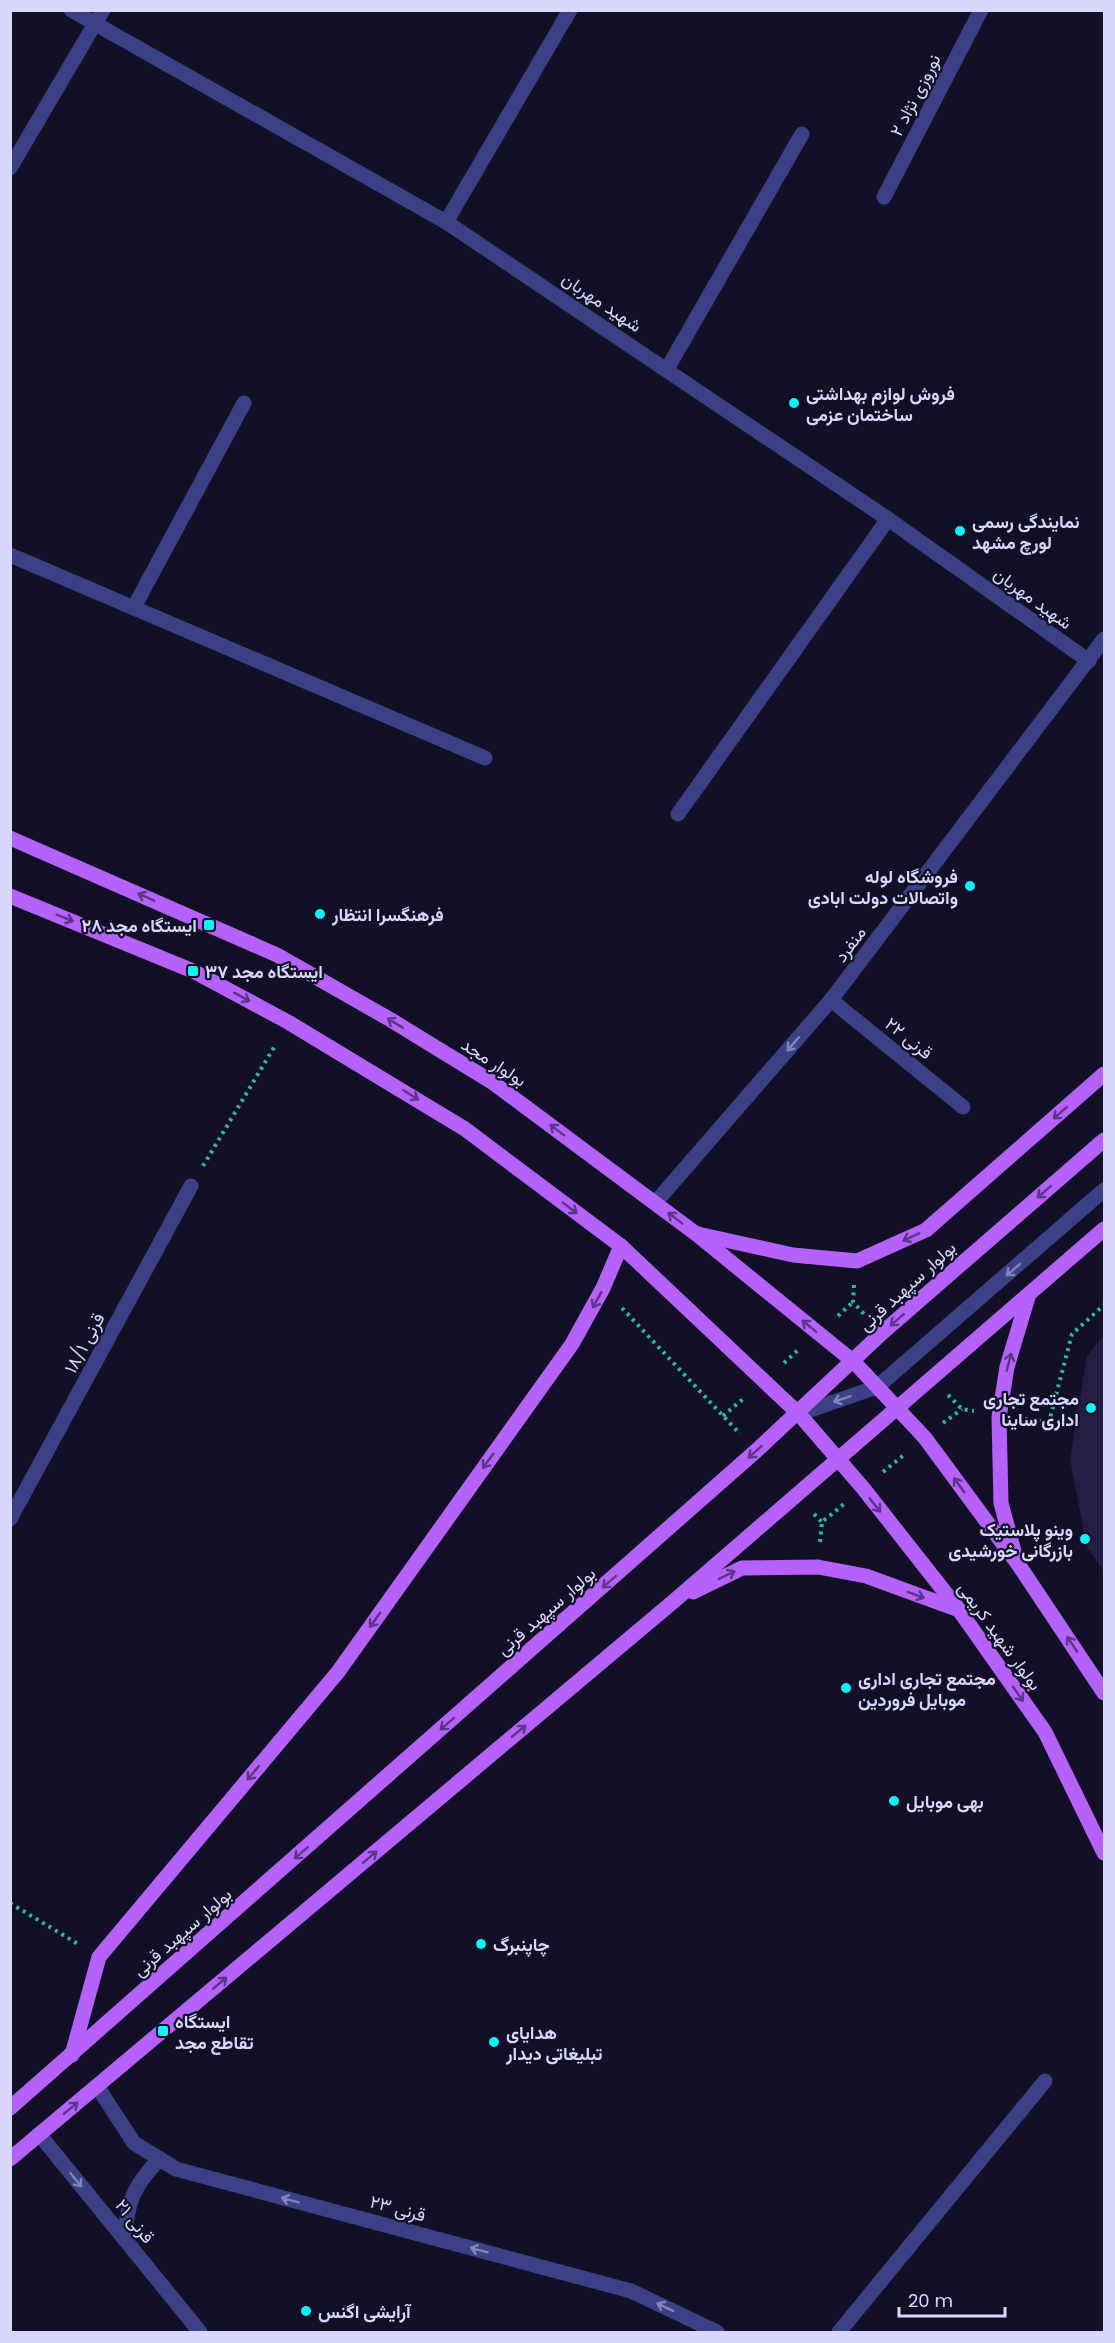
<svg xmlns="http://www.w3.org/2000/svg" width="1115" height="2343" font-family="Poppins,Vazirmatn,sans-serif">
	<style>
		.building { fill: #221d47 }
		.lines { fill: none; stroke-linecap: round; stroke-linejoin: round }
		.path { stroke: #34b5a3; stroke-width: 4; stroke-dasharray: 3 4.5; stroke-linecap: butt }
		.minor { stroke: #3d4084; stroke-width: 15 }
		.major { stroke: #b562fa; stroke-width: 15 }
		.oneway { stroke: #5b3586 }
		.oneway2 { stroke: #8384bb }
		.poi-dot { fill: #0af3f7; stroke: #121027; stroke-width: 2 }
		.labels { text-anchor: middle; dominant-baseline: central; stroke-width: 4.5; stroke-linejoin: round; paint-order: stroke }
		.street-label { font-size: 18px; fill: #d9d7fe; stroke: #121027 }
		.poi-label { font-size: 18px; font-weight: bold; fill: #d9d7fe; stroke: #121027; text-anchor: start }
	</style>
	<rect width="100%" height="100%" fill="#121027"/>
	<polygon class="building" points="1104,1335 1104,1572 1087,1547 1070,1460 1087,1356"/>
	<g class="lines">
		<g class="path">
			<polyline points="203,1166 276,1044"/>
			<polyline points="854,1285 853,1302 865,1315"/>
			<polyline points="622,1308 740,1434"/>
			<polyline points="838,1316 853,1302"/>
			<polyline points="784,1363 798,1350"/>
			<polyline points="948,1395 962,1409 974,1411"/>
			<polyline points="723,1416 744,1398"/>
			<polyline points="1025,1419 1049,1422 1072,1334 1104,1305"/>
			<polyline points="943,1423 962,1409"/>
			<polyline points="883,1472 905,1454"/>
			<polyline points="814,1514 822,1522"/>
			<polyline points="820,1542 822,1522 844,1504"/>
			<polyline points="10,1903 78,1944"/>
		</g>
		<g class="minor">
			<polyline points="71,10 446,222 888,519 1089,661"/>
			<polyline points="10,168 103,10"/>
			<polyline points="884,197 981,10"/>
			<polyline points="446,222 570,10"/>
			<polyline points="667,369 802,134"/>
			<polyline points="10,555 485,758"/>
			<polyline points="134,607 244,403"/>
			<polyline points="678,814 888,519"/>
			<polyline points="831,1000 963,1107"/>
			<polyline points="655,1203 831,1000 1104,639"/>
			<polyline points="799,1414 877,1387 1104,1190"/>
			<polyline points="10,1519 191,1186"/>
			<polyline points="97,2086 134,2143 176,2169 631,2291 717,2332"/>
			<polyline points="39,2134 200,2332"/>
			<path d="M125,2240c1,-36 9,-56 35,-81"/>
			<polyline points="839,2332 1045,2081"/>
		</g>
		<g class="major">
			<polyline points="10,838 277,955 391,1020 492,1082 695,1233 854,1362 925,1438 1018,1564 1104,1693"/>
			<polyline points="10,896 193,971 288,1022 465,1129 621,1246 799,1414 863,1488 959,1610 1045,1732 1104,1853"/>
			<polyline points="698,1234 793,1255 857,1261 926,1230 1104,1074"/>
			<polyline points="1015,1555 1001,1503 999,1417 1007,1367 1028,1297"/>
			<polyline points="693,1592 742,1568 818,1567 866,1576 959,1610"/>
			<polyline points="72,2055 99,1957 338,1672 572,1344 603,1288 621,1246"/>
			<polyline points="10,2108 756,1451 883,1332 1104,1140"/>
			<polyline points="10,2159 674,1601 1104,1229"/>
		</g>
	</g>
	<defs><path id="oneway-shaft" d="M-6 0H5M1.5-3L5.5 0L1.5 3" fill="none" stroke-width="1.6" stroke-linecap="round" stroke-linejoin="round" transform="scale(1.5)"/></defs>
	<g class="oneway">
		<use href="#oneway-shaft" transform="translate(146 897) rotate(-156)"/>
		<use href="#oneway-shaft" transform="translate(65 918) rotate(22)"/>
		<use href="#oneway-shaft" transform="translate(242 997) rotate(29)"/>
		<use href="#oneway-shaft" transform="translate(395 1023) rotate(-149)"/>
		<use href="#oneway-shaft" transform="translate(411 1095) rotate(32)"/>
		<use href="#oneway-shaft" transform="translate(1060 1113) rotate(139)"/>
		<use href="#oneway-shaft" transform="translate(557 1130) rotate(-143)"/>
		<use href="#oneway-shaft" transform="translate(1044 1192) rotate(139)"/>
		<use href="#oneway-shaft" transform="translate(570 1208) rotate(37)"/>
		<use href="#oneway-shaft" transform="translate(675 1218) rotate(-143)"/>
		<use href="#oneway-shaft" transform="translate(911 1237) rotate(156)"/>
		<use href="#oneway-shaft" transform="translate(597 1300) rotate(119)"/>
		<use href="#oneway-shaft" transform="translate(897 1320) rotate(139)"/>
		<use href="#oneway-shaft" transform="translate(809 1326) rotate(-141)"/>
		<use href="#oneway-shaft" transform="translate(1009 1362) rotate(-75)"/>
		<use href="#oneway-shaft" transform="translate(755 1452) rotate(138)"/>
		<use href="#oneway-shaft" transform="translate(488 1461) rotate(126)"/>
		<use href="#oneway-shaft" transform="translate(959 1485) rotate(-126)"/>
		<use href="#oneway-shaft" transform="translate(875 1505) rotate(52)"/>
		<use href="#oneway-shaft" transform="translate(727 1575) rotate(-26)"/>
		<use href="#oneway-shaft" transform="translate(609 1582) rotate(139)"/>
		<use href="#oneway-shaft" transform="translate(916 1595) rotate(20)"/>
		<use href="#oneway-shaft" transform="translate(375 1620) rotate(126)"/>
		<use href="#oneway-shaft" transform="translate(1072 1644) rotate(-124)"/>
		<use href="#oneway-shaft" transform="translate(1018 1694) rotate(55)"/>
		<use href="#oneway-shaft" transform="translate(447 1724) rotate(139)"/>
		<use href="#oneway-shaft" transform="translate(519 1731) rotate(-40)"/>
		<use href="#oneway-shaft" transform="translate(253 1773) rotate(130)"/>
		<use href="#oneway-shaft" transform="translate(301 1853) rotate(139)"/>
		<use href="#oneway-shaft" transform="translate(370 1857) rotate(-40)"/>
		<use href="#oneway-shaft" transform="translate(220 1983) rotate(-40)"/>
		<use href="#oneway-shaft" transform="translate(71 2108) rotate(-39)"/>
	</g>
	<g class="oneway2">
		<use href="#oneway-shaft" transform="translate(793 1044) rotate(131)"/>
		<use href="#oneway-shaft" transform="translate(1013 1270) rotate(139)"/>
		<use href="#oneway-shaft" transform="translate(842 1399) rotate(161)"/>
		<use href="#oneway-shaft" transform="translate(76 2180) rotate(51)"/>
		<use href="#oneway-shaft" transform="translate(290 2200) rotate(-165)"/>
		<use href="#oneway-shaft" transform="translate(479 2250) rotate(-165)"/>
		<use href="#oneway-shaft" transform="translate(665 2307) rotate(-154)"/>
	</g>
	<g class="poi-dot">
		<circle cx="794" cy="403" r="6"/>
		<circle cx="960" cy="531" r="6"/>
		<circle cx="970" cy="886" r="6"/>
		<circle cx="320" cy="914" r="6"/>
		<rect x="203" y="919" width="12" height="12" rx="3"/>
		<rect x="187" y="965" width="12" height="12" rx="3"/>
		<circle cx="1091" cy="1408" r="6"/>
		<circle cx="1085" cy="1539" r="6"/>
		<circle cx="846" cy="1688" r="6"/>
		<circle cx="894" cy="1801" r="6"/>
		<circle cx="481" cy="1944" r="6"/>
		<rect x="157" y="2025" width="12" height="12" rx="3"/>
		<circle cx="494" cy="2042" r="6"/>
		<circle cx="306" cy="2311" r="6"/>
	</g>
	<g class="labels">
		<g class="street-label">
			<text transform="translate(915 95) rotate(-63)">نوروزی نژاد ۲</text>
			<text transform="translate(602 302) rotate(34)">شهید مهربان</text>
			<text transform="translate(1033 598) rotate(36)">شهید مهربان</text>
			<text transform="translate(850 944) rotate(-53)">منفرد</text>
			<text transform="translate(909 1038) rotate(39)">قرنی ۲۲</text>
			<text transform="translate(494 1062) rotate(33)">بولوار مجد</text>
			<text transform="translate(907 1286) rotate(-42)">بولوار سپهبد قرنی</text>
			<text transform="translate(84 1343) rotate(-62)">قرنی ۱۸/۱</text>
			<text transform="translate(546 1611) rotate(-41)">بولوار سپهبد قرنی</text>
			<text transform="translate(1000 1636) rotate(54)">بولوار شهید کریمی</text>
			<text transform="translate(182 1932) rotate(-41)">بولوار سپهبد قرنی</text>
			<text transform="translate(398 2208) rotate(15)">قرنی ۲۳</text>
			<text transform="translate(135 2221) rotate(51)">قرنی ۲۱</text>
		</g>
		<g class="poi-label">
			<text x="806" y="393">فروش لوازم بهداشتی<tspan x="806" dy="21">ساختمان عزمی</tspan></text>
			<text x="972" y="521">نمایندگی رسمی<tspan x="972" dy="21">لورچ مشهد</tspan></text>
			<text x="958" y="876" text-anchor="end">فروشگاه لوله<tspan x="958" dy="21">واتصالات دولت ابادی</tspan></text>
			<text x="332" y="914">فرهنگسرا انتظار</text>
			<text x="197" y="925" text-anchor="end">ایستگاه مجد ۲۸</text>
			<text x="205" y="971">ایستگاه مجد ۳۷</text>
			<text x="1079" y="1398" text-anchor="end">مجتمع تجاری<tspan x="1079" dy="21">اداری ساینا</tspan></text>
			<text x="1073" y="1529" text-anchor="end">وینو پلاستیک<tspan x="1073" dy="21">بازرگانی خورشیدی</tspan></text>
			<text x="858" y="1678">مجتمع تجاری اداری<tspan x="858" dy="21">موبایل فروردین</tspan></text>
			<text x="906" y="1801">بهی موبایل</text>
			<text x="493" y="1944">چاپنبرگ</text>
			<text x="175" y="2021">ایستگاه<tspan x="175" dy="21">تقاطع مجد</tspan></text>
			<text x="506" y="2032">هدایای<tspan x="506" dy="21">تبلیغاتی دیدار</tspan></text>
			<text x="318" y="2311">آرایشی اگنس</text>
		</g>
	</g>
	<rect width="1115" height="2343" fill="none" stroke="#d9d7fe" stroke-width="24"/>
	<path d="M899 2307v9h106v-9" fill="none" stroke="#d9d7fe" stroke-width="3"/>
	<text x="908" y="2307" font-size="18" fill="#d9d7fe" stroke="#121027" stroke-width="4.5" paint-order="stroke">20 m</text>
</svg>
